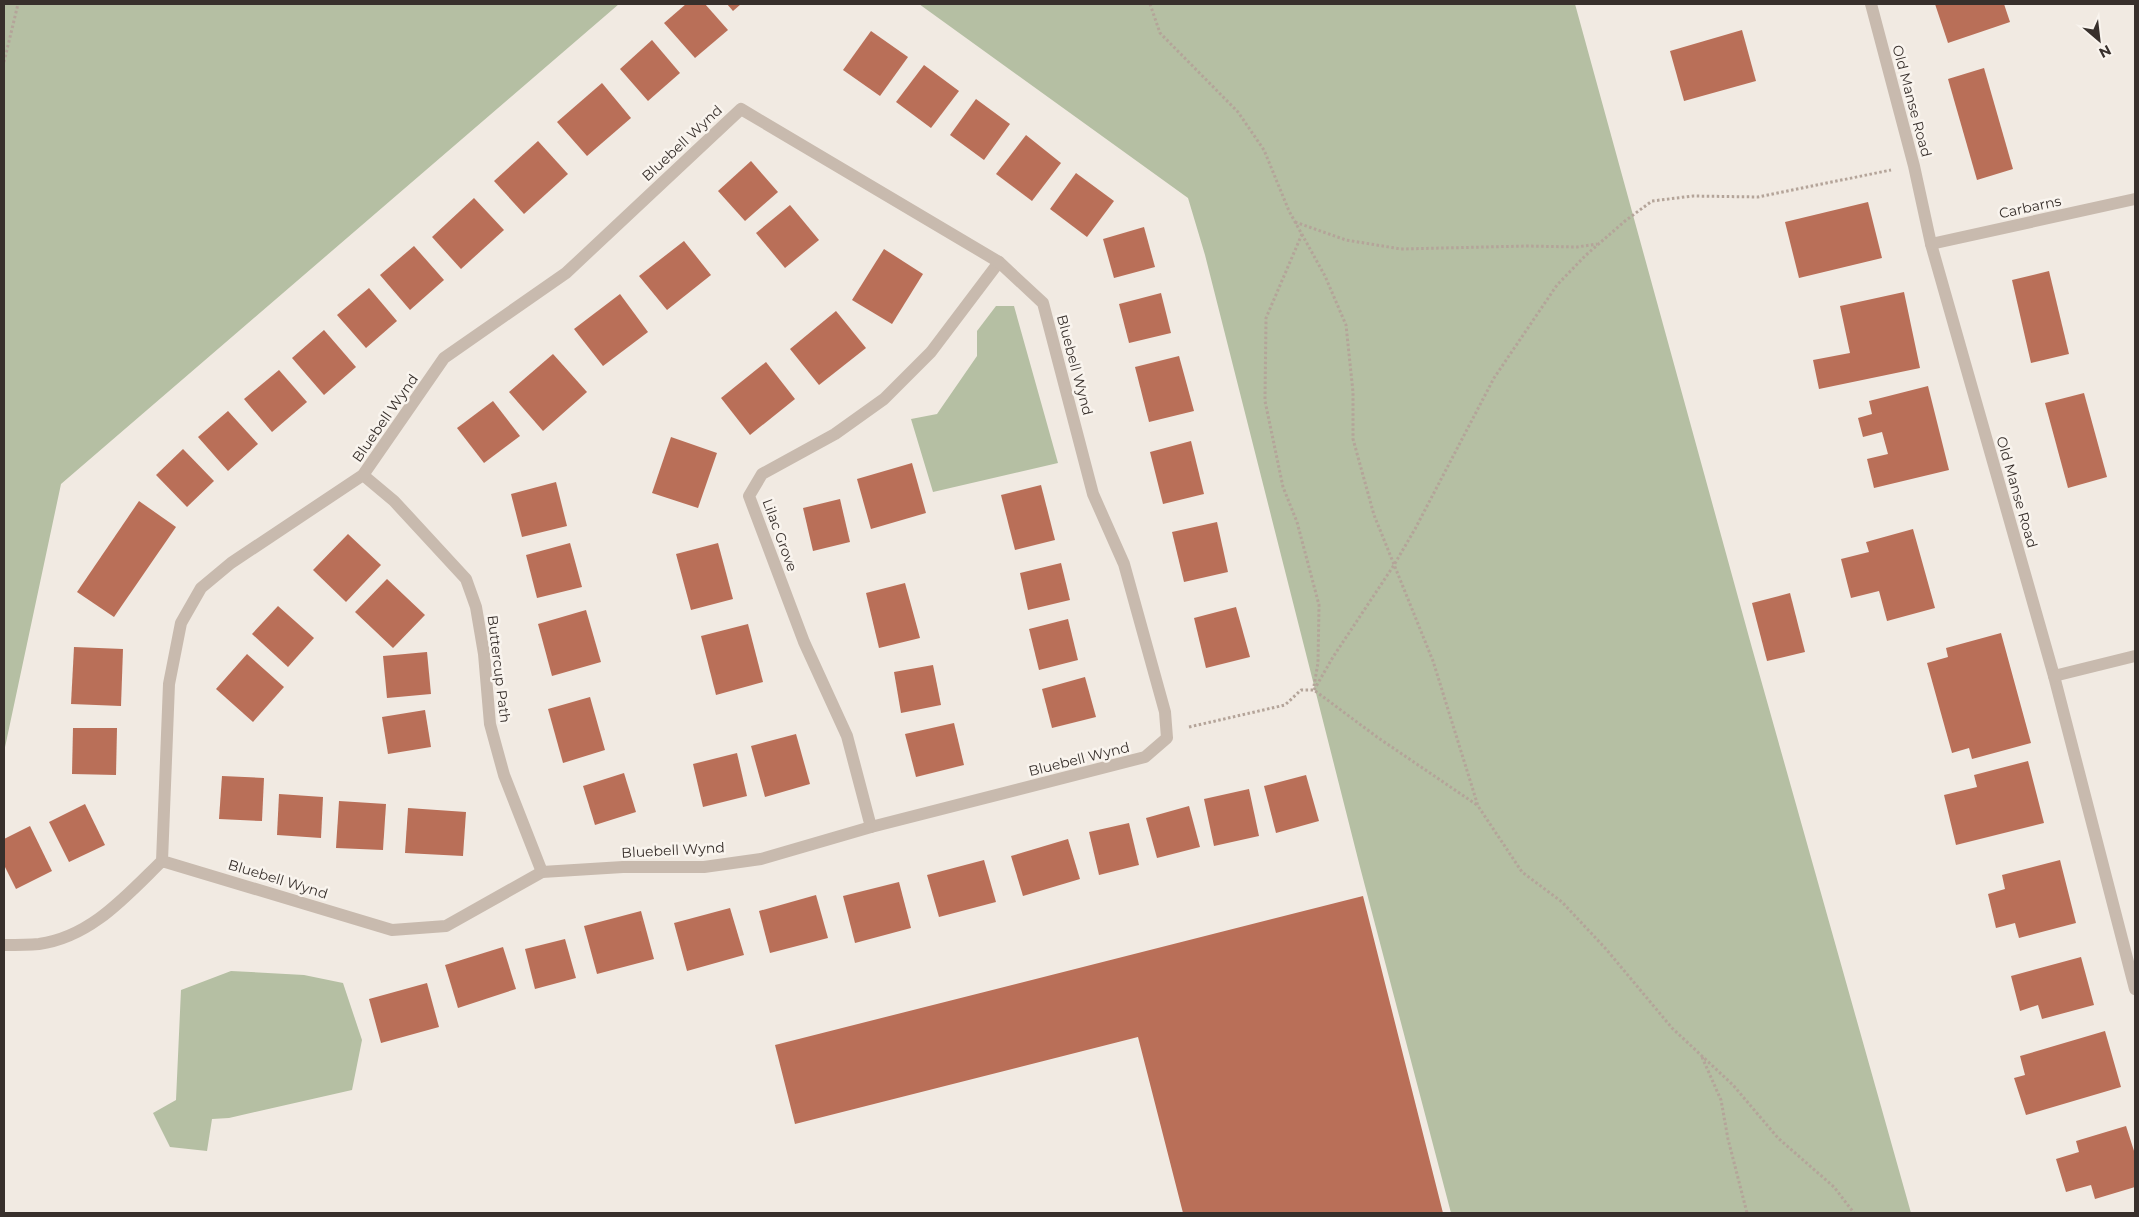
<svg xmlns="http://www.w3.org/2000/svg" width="2139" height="1217" font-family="Montserrat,sans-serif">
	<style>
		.green { fill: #b5bfa3 }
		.building { fill: #b96f58 }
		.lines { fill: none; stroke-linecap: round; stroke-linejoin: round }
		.path { stroke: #b4a499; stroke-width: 3; stroke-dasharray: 2.5 2.5; stroke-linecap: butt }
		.minor { stroke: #c8baae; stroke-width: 12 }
		.labels { text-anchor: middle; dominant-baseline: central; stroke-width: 5; stroke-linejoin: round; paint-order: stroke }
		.street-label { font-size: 14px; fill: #38302c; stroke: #f9f4ee }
	</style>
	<rect width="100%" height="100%" fill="#f1eae2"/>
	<g class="green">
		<polygon points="4,4 619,4 61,484 4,752"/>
		<polygon points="919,4 1575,4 1752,648 1911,1213 1451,1213 1360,867 1205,255 1188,198"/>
		<polygon points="996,306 1014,306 1058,463 933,492 911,419 937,414 977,356 977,331"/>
		<polygon points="231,971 304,975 343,983 362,1040 352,1090 229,1118 212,1119 207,1151 170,1147 153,1113 176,1100 181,990"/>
	</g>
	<g class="building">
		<polygon points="686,4 705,4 728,30 695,58 664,23"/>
		<polygon points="727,4 741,4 733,11"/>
		<polygon points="1935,4 2004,4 2010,22 1948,43"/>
		<polygon points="1742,30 1756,81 1684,101 1670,51"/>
		<polygon points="871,31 908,57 880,96 843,70"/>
		<polygon points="652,40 680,73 648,101 620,69"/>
		<polygon points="924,65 959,91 931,128 896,102"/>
		<polygon points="1984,68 2013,169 1977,180 1948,79"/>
		<polygon points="602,83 631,118 587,156 557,122"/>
		<polygon points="976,99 1010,124 984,160 950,135"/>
		<polygon points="1026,135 1061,163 1032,201 996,174"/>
		<polygon points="538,141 568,174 524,214 494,181"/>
		<polygon points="751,161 778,192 745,221 718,191"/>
		<polygon points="1076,173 1114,201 1087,237 1050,209"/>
		<polygon points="474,198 504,230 461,269 432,237"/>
		<polygon points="1868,202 1882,258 1799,278 1785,222"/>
		<polygon points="790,205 819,240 785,268 756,233"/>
		<polygon points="1144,227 1155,267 1114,278 1103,239"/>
		<polygon points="684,241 711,275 667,310 639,276"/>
		<polygon points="414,246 444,280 410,310 380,275"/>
		<polygon points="884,249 923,274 892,324 852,300"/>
		<polygon points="2049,271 2069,354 2031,363 2012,280"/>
		<polygon points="369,288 397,321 366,348 337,315"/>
		<polygon points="1904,292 1920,368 1819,389 1813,360 1850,353 1840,306"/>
		<polygon points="1161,293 1171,333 1129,343 1119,304"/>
		<polygon points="620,294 648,332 603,366 574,329"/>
		<polygon points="836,311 866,348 819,385 790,349"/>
		<polygon points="324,330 356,367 324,395 292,358"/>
		<polygon points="553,354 587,392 543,431 509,392"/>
		<polygon points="1179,356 1194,411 1149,422 1135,367"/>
		<polygon points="766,362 795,399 750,435 721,398"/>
		<polygon points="279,370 307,402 272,432 244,399"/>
		<polygon points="1928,386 1949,470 1874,488 1867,459 1888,454 1882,432 1863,437 1858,418 1872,414 1869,401"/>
		<polygon points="2084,393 2107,477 2068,488 2045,403"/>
		<polygon points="493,401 520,436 484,463 457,428"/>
		<polygon points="228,411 258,444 228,471 198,437"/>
		<polygon points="671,437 717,453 698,508 652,493"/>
		<polygon points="1191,441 1204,494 1163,504 1150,452"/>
		<polygon points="183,449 214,481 187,507 156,475"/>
		<polygon points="912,463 926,513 871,529 857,479"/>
		<polygon points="556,482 567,526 522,537 511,494"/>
		<polygon points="1041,485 1055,540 1015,550 1001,495"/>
		<polygon points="840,499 850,542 813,551 803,508"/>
		<polygon points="139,501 176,527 114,617 77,592"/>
		<polygon points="1217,522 1228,572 1184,582 1172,532"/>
		<polygon points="1913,529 1935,608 1887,621 1879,591 1851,598 1841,559 1869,552 1866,542"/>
		<polygon points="348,534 381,565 346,602 313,570"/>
		<polygon points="570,543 582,587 537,598 526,555"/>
		<polygon points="718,543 733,599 691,610 676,554"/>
		<polygon points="1061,563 1070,600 1028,610 1020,573"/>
		<polygon points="387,579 425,615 393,648 355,612"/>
		<polygon points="905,583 920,638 879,648 866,593"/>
		<polygon points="1790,593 1805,652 1767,661 1752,603"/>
		<polygon points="278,606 314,638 288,667 252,634"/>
		<polygon points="1236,607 1250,657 1206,668 1194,618"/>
		<polygon points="586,610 601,662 552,676 538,624"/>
		<polygon points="1068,619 1078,660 1039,670 1029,629"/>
		<polygon points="748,624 763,682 716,695 701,636"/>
		<polygon points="2001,633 2031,743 1972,759 1969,748 1952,753 1927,663 1948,657 1946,648"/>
		<polygon points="74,647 123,649 121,706 71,704"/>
		<polygon points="427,652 431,694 387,698 383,656"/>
		<polygon points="247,654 284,687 253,722 216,689"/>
		<polygon points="933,665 941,705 901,713 894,672"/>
		<polygon points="1085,677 1096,717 1052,728 1042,689"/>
		<polygon points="590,697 605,750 563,763 548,709"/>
		<polygon points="425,710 431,747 388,754 382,717"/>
		<polygon points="954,723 964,765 916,777 905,734"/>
		<polygon points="73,728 117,728 116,775 72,774"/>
		<polygon points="796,734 810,784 765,797 751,746"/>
		<polygon points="737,753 747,796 703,807 693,764"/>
		<polygon points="2028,761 2044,823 1956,845 1944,795 1977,787 1974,775"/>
		<polygon points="624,773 636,812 595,825 583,786"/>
		<polygon points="1306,775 1319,821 1276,833 1264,786"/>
		<polygon points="222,776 264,778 262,821 219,819"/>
		<polygon points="1249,789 1259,836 1214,846 1204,799"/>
		<polygon points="279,794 323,797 321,838 277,835"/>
		<polygon points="339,801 386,804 383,850 336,848"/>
		<polygon points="85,804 105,845 69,862 49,822"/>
		<polygon points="1189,806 1200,847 1157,858 1146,818"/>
		<polygon points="408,808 466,812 463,856 405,853"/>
		<polygon points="1129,823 1139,865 1099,875 1089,832"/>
		<polygon points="30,826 52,871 16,889 4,865 4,839"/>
		<polygon points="1068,839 1080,879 1023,896 1011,856"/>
		<polygon points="984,860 996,902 939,917 927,875"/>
		<polygon points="2060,860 2076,923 2019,938 2015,923 1996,928 1988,894 2005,889 2002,875"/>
		<polygon points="899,882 911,928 855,943 843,896"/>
		<polygon points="816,895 828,938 770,953 759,911"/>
		<polygon points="1363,896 1443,1213 1183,1213 1138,1037 795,1124 775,1045"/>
		<polygon points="730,908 744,955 687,971 674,923"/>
		<polygon points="641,911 654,959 597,974 584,926"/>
		<polygon points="565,939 576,978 535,989 525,949"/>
		<polygon points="503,947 516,989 458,1008 445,965"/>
		<polygon points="2081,957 2094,1005 2042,1019 2038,1005 2020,1011 2011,976"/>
		<polygon points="427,983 439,1027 381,1043 369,999"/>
		<polygon points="2105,1031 2121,1087 2026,1115 2014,1078 2025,1075 2020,1056"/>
		<polygon points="2126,1126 2135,1154 2135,1187 2095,1199 2091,1185 2066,1192 2056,1159 2079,1152 2076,1141"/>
	</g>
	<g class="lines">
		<g class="path">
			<polyline points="1150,4 1160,33 1238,112 1264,150 1289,211 1325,276 1346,325 1353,392 1353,439 1374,515 1433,661 1478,806 1522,872 1562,902 1606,949 1672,1028 1733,1085 1778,1138 1834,1187 1854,1213"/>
			<polyline points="4,62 18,4"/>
			<polyline points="1295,222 1346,240 1401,249 1527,246 1577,247 1597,244"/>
			<polyline points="1302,234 1266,318 1265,401 1283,487 1297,522 1319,605 1318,663 1314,686"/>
			<polyline points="1314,690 1333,657 1394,565 1415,529 1494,378 1557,285 1586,255 1625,221 1652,201 1693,196 1758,197 1891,170"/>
			<polyline points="1189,727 1285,705 1301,690 1314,690 1377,737 1477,805"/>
			<polyline points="1702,1057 1721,1100 1728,1139 1747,1213"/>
		</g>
		<g class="minor">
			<polyline points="1871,4 1914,166 1931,244 2054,676 2135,989"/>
			<polyline points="1931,244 2135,199"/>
			<polyline points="363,475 394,501 466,579 476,607 484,654 490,724 504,775 542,872"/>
			<polyline points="2054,676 2135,656"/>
			<polyline points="871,827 847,736 804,642 749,496 762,474 835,434 884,399 931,352 999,262"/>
			<path d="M4,945c11,0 23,0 35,-1 52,-7 87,-48 123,-83l7,-177 12,-61 20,-35 30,-25 132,-88 81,-117 122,-85 175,-164 258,153 44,41 50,191 31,70 41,148 2,26 -22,19 -274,70 -110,32 -57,8h-81l-81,5 -96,54 -54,4 -230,-69"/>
		</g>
	</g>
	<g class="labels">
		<g class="street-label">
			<text transform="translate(1912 101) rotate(75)">Old Manse Road</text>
			<text transform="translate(682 143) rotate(-43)">Bluebell Wynd</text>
			<text transform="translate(2030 207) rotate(-12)">Carbarns</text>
			<text transform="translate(1075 365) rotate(75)">Bluebell Wynd</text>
			<text transform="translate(385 418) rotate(-55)">Bluebell Wynd</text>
			<text transform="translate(2017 492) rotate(74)">Old Manse Road</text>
			<text transform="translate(780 535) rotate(70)">Lilac Grove</text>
			<text transform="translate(499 669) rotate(83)">Buttercup Path</text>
			<text transform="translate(1079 759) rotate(-14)">Bluebell Wynd</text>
			<text transform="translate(673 850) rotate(-3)">Bluebell Wynd</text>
			<text transform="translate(278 879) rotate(17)">Bluebell Wynd</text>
		</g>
	</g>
	<rect width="2139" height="1217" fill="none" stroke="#38302c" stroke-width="10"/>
	<g transform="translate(2099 40) rotate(152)" stroke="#f9f4ee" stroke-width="4" paint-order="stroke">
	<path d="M0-4L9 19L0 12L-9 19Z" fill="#38302c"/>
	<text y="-8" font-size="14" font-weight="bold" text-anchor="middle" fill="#38302c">N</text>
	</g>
</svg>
